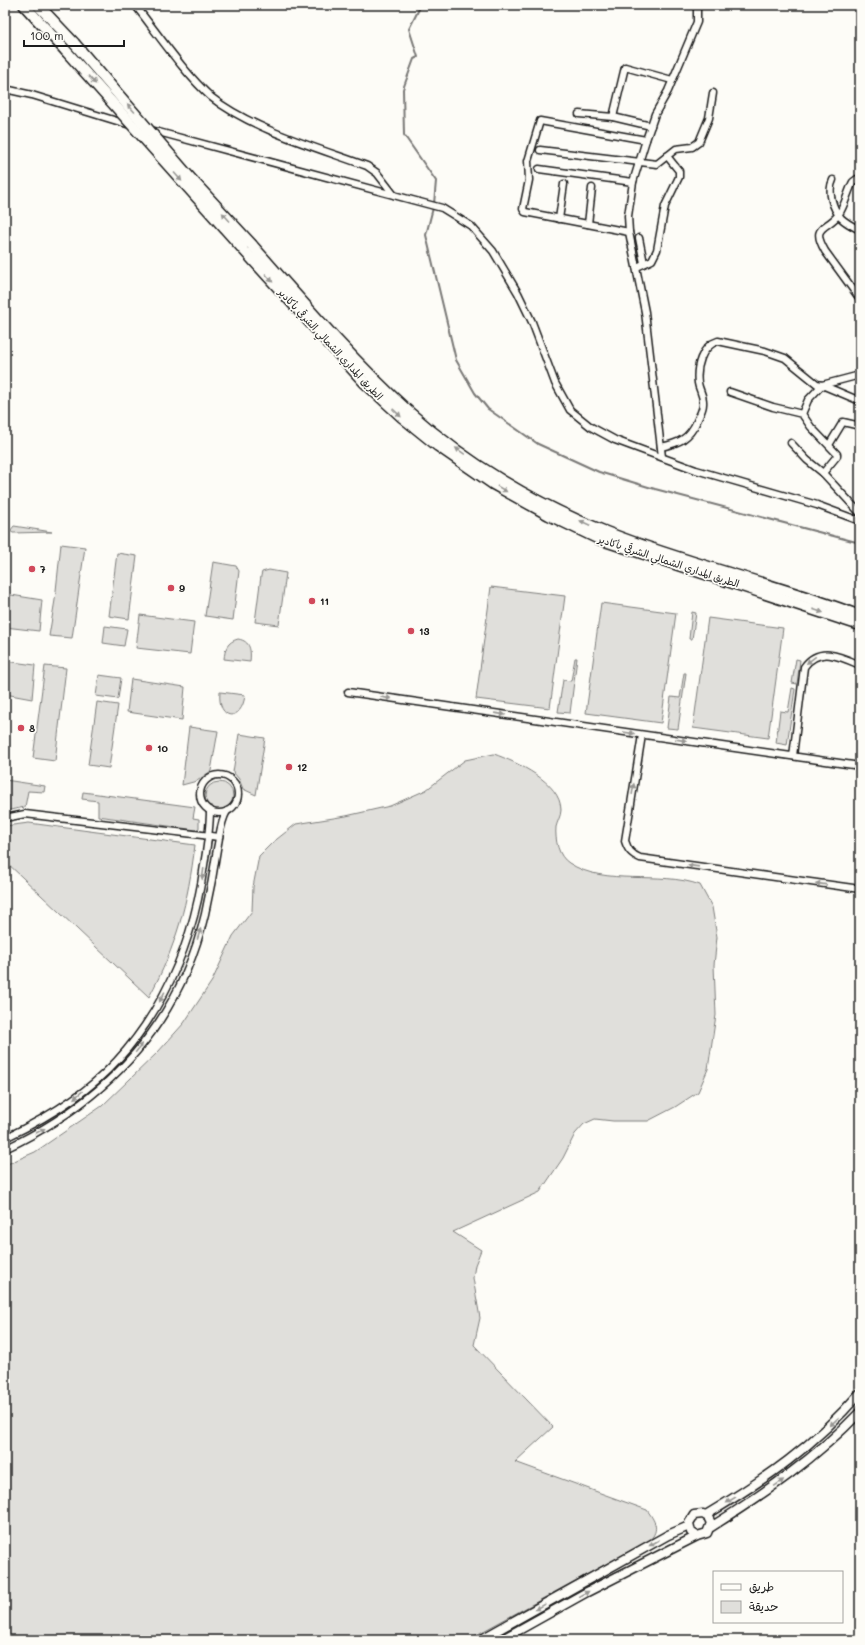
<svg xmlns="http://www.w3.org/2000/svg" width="865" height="1645" font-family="Mali,'Playpen Sans Arabic',sans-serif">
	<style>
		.green { fill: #e0dfdb; stroke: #7e7e7c }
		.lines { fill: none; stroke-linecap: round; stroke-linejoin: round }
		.stream { stroke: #797876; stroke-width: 2 }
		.minor-casing { stroke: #1c1c1c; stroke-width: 9 }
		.tertiary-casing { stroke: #1c1c1c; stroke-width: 11 }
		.trunk-casing { stroke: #1c1c1c; stroke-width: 13 }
		.minor { stroke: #fdfcf7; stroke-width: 6 }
		.tertiary { stroke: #fdfcf7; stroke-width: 8 }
		.trunk { stroke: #fdfcf7; stroke-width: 10 }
		.trunk-bridge-casing { stroke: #1c1c1c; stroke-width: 13; stroke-linecap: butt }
		.trunk-bridge { stroke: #fdfcf7; stroke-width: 10 }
		.oneway { fill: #989794 }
		.poi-dot { fill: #d1495b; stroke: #fdfcf7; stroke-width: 1.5 }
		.labels { text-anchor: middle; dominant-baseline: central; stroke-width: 3.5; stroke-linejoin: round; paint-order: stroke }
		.street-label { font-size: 10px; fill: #1c1c1c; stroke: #fdfcf7 }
		.poi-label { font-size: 10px; font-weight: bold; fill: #1c1c1c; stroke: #fdfcf7; text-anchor: start }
	</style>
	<rect width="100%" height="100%" fill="#fdfcf7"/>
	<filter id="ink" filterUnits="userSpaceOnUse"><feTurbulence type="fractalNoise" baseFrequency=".025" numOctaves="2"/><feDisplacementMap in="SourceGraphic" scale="8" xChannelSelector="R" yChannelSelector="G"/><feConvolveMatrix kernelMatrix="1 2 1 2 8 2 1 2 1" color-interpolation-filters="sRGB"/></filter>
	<g filter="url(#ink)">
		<g class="green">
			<polygon points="14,526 52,532 13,533 10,531"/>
			<polygon points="61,544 85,547 72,638 49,636 55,600"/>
			<polygon points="117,553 137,556 129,619 109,616"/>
			<polygon points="213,562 236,566 239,571 233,620 205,616"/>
			<polygon points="269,570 286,573 279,625 255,622 261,576 262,572"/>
			<polygon points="491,587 565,596 550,708 476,699"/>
			<polygon points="5,594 42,600 39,631 5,627"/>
			<polygon points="601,603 676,613 661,723 586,713"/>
			<polygon points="692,612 696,613 692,639 689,639"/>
			<polygon points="140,615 194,622 190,654 136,648"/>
			<polygon points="708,618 783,628 768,738 693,728"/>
			<polygon points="105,626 127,629 124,646 103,643"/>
			<path d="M238,639c13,2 13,12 12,23l-26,-3c1,-10 3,-17 14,-20z"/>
			<polygon points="575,658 577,658 570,713 558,712 563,680 571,681"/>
			<polygon points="796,659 800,660 797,684 792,683"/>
			<polygon points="5,661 35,665 32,699 5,694"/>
			<polygon points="45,666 66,668 55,761 33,758"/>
			<polygon points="684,673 686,673 678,729 667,728 671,697 680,698"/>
			<polygon points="99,675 121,678 118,699 96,696"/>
			<polygon points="131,679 185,687 182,720 127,712"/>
			<polygon points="792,688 795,689 787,745 776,743 780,711 788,712"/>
			<path d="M220,692l25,3c-3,28 -28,26 -25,-3z"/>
			<polygon points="97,702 118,705 109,768 88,765"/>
			<polygon points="189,727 218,731 211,771 197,781 182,785"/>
			<polygon points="239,734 265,738 256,795 243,789 239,779 233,772"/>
			<path d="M494,754c22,8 67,28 67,56 0,6 -4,12 -5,17 -1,13 2,29 13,36 36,24 90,7 131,22l12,22 5,30 -3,28 2,50 -8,54 -10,23 -23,15 -27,14h-35l-18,-2 -11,5 -9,10 -12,24 -23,34 -87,40 28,18 -6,15 -2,13 7,40 -6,27 79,82 -38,35 132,48c8,11 13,19 3,30l-183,100h-462v-475l30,-13 67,-46 56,-54 26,-29 28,-42 21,-45 19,-25 1,-24 6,-31 13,-13 24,-19 50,-8 44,-10 36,-16 39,-30z"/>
			<polygon points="5,780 45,786 44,792 28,791 25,807 5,811"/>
			<circle cx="219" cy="796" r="14"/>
			<polygon points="83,792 195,807 193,818 199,819 199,828 196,830 98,816 98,801 82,799"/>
			<path d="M29,823l166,22c-7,57 -18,100 -46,152l-144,-136v-35z"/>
		</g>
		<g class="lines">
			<polyline class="stream" points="421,5 409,29 418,57 414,59 403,89 404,135 436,181 434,204 426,235 456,360 475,393 488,409 538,444 599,472 655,489 860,543"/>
			<defs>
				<g id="minor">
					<path d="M135,5c23,29 49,68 76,92 40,32 107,51 156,69l10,7 17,22"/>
					<polyline points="5,89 32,95 130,125"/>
					<polyline points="579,114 613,117 651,126"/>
					<polyline points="613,117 625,67 672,80"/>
					<polyline points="151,130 442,208 471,226 493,251 518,293 532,322 555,383 570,410 591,427 615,440 696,470 817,505 860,521"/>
					<polyline points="540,150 657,164 676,149 692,147 699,142 709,118 713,93"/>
					<polyline points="539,169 633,182"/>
					<path d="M860,179h-3l-4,3c-5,9 -8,23 -14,32 -12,16 -29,11 -14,37l35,48"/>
					<path d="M833,180c-6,12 0,29 8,38 5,5 13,9 19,12"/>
					<polyline points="559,219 564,184"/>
					<polyline points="588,224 592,188"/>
					<polyline points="629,232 525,212 523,209 529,180 528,161 540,121 646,140"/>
					<polyline points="639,238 644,263"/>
					<polyline points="637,267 652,260 657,250 665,206 679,177 679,171 667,156"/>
					<polyline points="730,392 773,407 802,414 808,400 822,385 860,401"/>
					<polyline points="802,414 811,427 837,454 837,456 823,473 860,513"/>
					<polyline points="791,443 807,460 823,473"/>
					<polyline points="829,445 843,422 856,425 860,422"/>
					<path d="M661,447c18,-4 28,-8 36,-26 2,-5 6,-11 6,-17 1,-8 -4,-14 -5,-21 -2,-15 3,-37 20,-42l47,10 20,7 32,26 5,1 38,-10"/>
					<polyline points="662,457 645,312 629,232 628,216 633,182 646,140 655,114 668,91 697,22 697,5"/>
					<polyline points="348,692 860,766"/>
					<path d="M642,735l-17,106c3,9 6,13 15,17l220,31"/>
					<path d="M793,756l11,-89c15,-21 36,-11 56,-2"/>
					<circle cx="219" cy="794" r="19"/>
					<polyline points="5,818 25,814 219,837"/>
					<path d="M5,1138c23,-11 47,-24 68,-39 77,-54 119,-144 131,-234 3,-18 6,-37 6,-55"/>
					<path d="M5,1149c101,-48 174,-124 200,-235 5,-22 9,-44 12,-65 3,-14 3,-26 10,-38"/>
				</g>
				<g id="tertiary">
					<path d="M706,1515c60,-36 108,-69 154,-122"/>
					<path d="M711,1527c54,-34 105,-69 149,-115"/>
					<polyline points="480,1640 668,1535 689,1526"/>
					<polyline points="501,1640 587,1592 697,1536 707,1533 711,1523 708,1517 703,1514 694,1515 689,1523 691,1532 697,1536"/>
				</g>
				<g id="trunk">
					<polyline points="24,5 66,51"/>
					<polyline points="38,5 74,43"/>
					<path d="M252,245c51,58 101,116 158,168 56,50 126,92 196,119 83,33 171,52 254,84"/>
					<polyline points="243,249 364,382 402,417 438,446 493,484 549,515 599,539 860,625"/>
				</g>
			</defs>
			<use href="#minor" class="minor-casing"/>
			<use href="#tertiary" class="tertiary-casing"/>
			<use href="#trunk" class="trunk-casing"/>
			<use href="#minor" class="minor"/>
			<use href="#tertiary" class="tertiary"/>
			<use href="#trunk" class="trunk"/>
			<defs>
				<g id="trunk-bridge">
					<polyline points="74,43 191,179 252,245"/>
					<polyline points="66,51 243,249"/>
				</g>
			</defs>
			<use href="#trunk-bridge" class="trunk-bridge-casing"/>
			<use href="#trunk-bridge" class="trunk-bridge"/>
		</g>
		<defs><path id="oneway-solid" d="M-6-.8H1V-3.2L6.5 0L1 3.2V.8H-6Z"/></defs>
		<g class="oneway">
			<use href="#oneway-solid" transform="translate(92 80) rotate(48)"/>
			<use href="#oneway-solid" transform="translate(131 108) rotate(-131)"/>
			<use href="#oneway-solid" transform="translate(178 177) rotate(48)"/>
			<use href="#oneway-solid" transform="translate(226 217) rotate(-132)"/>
			<use href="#oneway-solid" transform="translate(269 278) rotate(48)"/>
			<use href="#oneway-solid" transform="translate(397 413) rotate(43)"/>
			<use href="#oneway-solid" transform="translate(460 451) rotate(-145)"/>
			<use href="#oneway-solid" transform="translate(502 489) rotate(31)"/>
			<use href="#oneway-solid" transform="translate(585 523) rotate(-156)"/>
			<use href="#oneway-solid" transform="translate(818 611) rotate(19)"/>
			<use href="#oneway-solid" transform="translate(811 660) rotate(143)"/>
			<use href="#oneway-solid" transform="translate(386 698) rotate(9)"/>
			<use href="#oneway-solid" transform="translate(500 714) rotate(8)"/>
			<use href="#oneway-solid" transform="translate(629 733) rotate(9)"/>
			<use href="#oneway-solid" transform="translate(681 740) rotate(8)"/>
			<use href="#oneway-solid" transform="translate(633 789) rotate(-81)"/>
			<use href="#oneway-solid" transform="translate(693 866) rotate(-172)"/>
			<use href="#oneway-solid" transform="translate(203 874) rotate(98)"/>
			<use href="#oneway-solid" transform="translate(821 884) rotate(-172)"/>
			<use href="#oneway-solid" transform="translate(199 934) rotate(-73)"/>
			<use href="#oneway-solid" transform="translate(162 997) rotate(118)"/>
			<use href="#oneway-solid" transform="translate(139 1048) rotate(-51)"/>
			<use href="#oneway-solid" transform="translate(78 1095) rotate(140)"/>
			<use href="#oneway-solid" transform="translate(40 1131) rotate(-28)"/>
			<use href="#oneway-solid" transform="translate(834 1422) rotate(137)"/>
			<use href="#oneway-solid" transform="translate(779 1483) rotate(-35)"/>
			<use href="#oneway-solid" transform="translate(731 1500) rotate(148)"/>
			<use href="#oneway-solid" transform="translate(654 1543) rotate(150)"/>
			<use href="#oneway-solid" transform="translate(584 1594) rotate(-29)"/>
			<use href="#oneway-solid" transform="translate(540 1607) rotate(151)"/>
		</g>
	</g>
	<g class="poi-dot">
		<circle cx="32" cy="569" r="4"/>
		<circle cx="171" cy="588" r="4"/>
		<circle cx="312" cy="601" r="4"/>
		<circle cx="411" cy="631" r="4"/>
		<circle cx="21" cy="728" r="4"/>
		<circle cx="149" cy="748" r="4"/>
		<circle cx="289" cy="767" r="4"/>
	</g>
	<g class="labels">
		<g class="street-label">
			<text transform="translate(331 344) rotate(47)">الطريق المداري الشمالي الشرقي بأكادير</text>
			<text transform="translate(669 561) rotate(18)">الطريق المداري الشمالي الشرقي بأكادير</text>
		</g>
		<g class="poi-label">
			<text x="40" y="569">7</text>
			<text x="179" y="588">9</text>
			<text x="320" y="601">11</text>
			<text x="419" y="631">13</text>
			<text x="29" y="728">8</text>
			<text x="157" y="748">10</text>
			<text x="297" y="767">12</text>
		</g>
	</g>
	<rect width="865" height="1645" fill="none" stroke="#fdfcf7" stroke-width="20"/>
	<rect x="10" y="10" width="845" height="1625" fill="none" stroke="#1c1c1c" stroke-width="1.5" filter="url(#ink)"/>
	<rect x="713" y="1571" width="130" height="52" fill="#fdfcf7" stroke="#a3a29f"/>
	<rect x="721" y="1584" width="20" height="6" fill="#fdfcf7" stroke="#a3a29f"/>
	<text x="749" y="1591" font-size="12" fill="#1c1c1c">طريق</text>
	<rect x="721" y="1601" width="20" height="12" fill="#e0dfdb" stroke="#a3a29f"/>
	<text x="749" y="1611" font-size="12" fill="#1c1c1c">حديقة</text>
	<path d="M24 40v6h100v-6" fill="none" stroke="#1c1c1c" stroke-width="2"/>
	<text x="30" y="40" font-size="12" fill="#1c1c1c" stroke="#fdfcf7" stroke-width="3" paint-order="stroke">100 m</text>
</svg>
